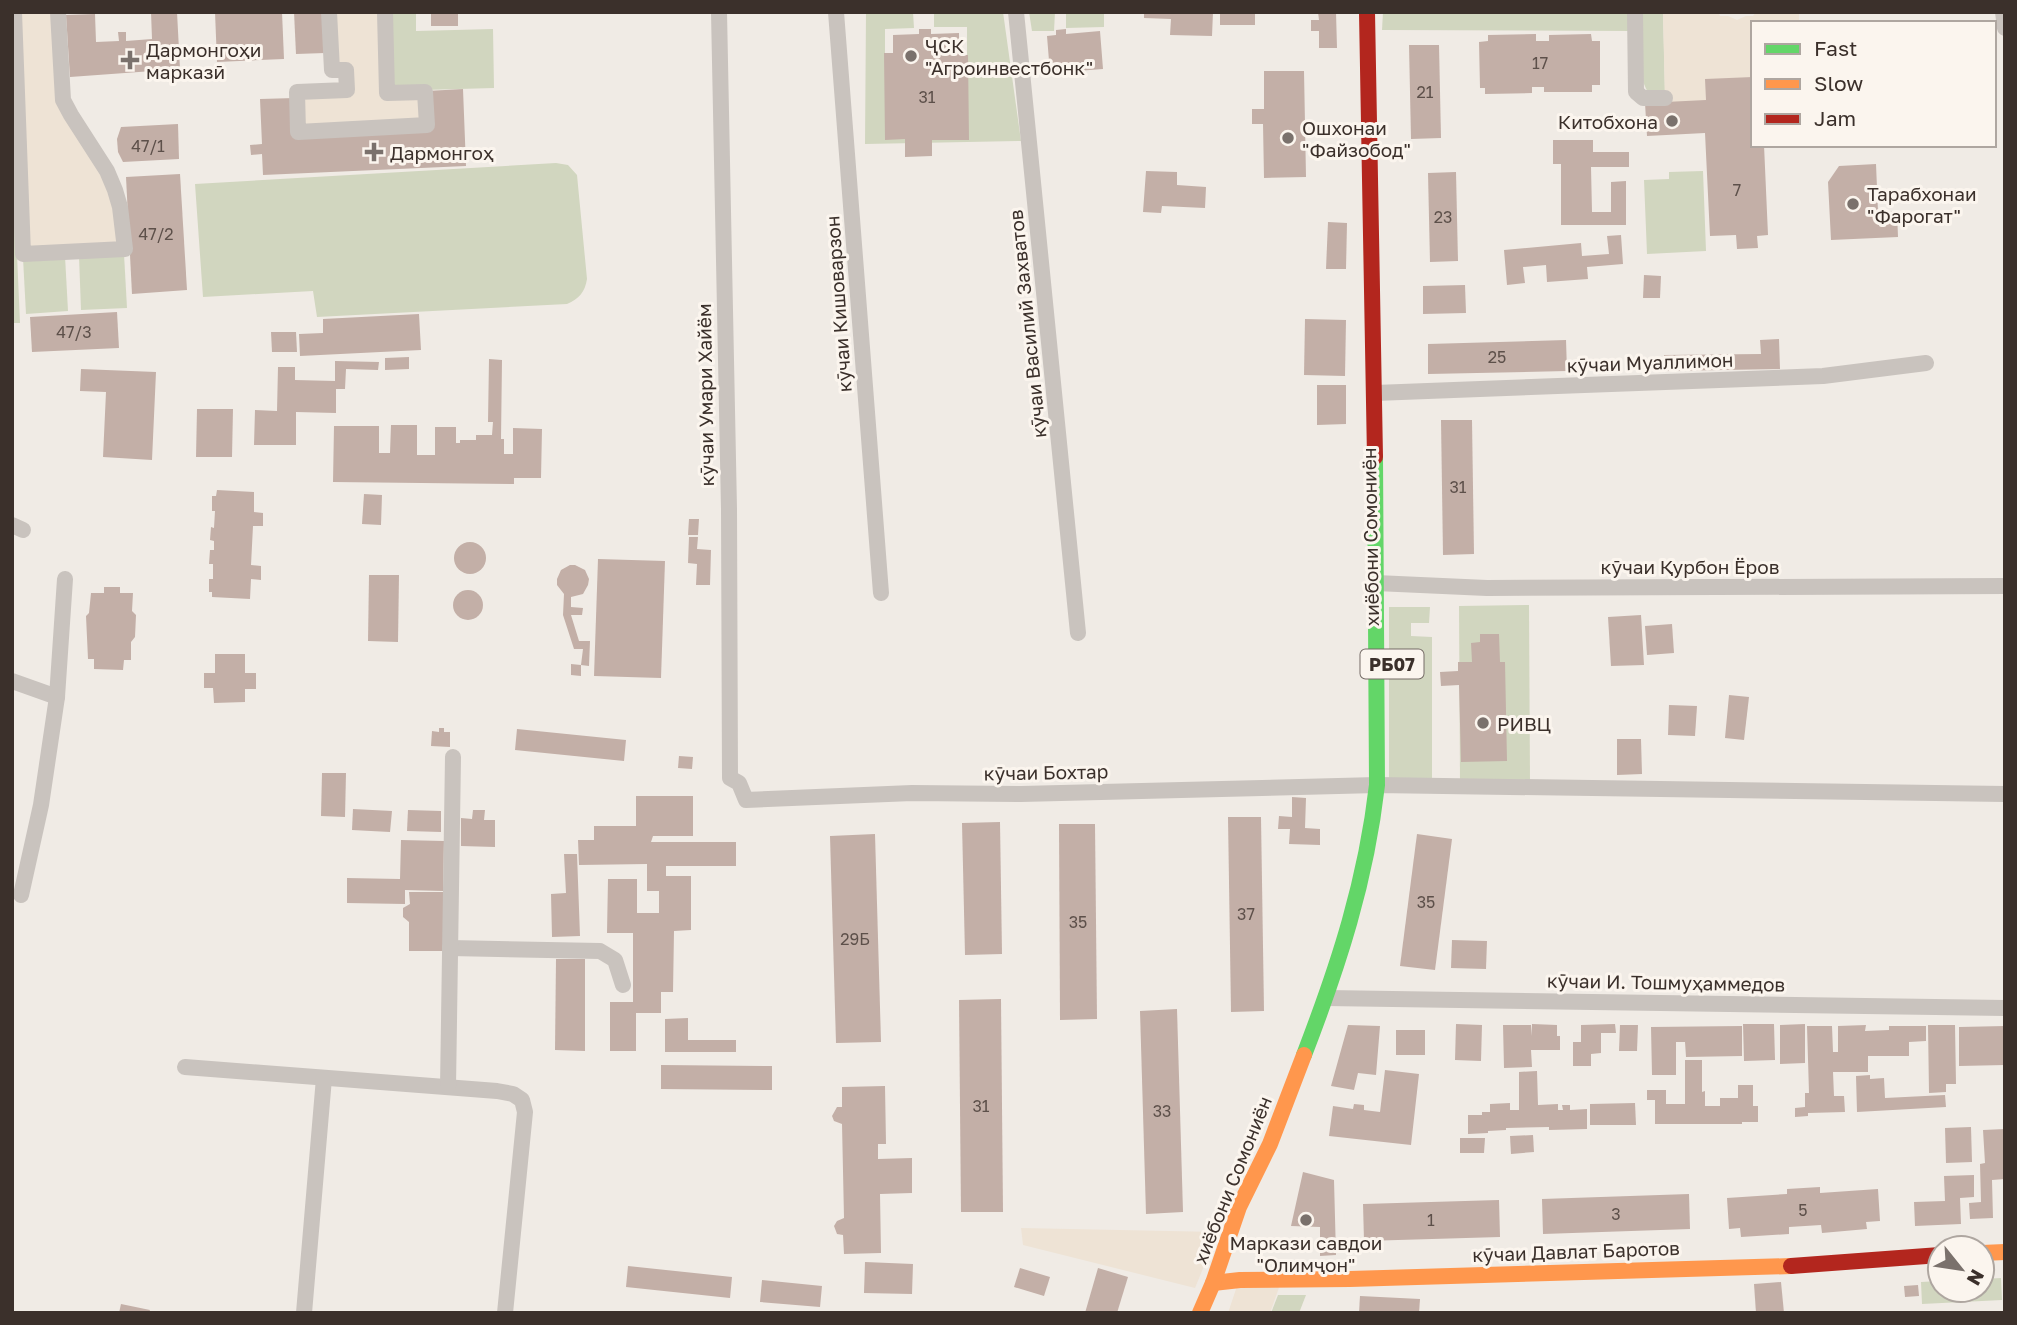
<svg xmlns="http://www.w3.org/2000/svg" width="2017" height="1325" font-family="'Golos Text',sans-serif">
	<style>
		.green { fill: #d1d6bf }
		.plaza { fill: #eee3d5 }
		.building { fill: #c3afa7 }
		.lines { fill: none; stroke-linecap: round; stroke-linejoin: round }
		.street { stroke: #c9c3be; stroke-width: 16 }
		.fast { stroke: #63d668; stroke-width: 16 }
		.slow { stroke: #ff974d; stroke-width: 16 }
		.jam { stroke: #b3261e; stroke-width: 16 }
		.poi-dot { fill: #7a716c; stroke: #fbf5ee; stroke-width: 2.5 }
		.labels { text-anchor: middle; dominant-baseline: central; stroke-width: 6; stroke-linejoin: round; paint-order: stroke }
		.number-label { font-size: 16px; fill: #5d504a }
		.shield { fill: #fbf5ee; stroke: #756b66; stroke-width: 2 }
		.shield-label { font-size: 18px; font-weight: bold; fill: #3b302b }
		.poi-label { font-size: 19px; fill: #3b302b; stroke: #fbf5ee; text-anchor: start }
		.street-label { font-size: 19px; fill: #3b302b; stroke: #fbf5ee }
	</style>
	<rect width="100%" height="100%" fill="#f0ebe5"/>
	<g class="green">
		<polygon points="385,12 416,12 416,31 493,29 494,88 387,91"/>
		<polygon points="866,12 913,12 914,28 885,29 885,53 967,55 967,27 934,27 934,12 1003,12 1021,141 865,144"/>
		<polygon points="1029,12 1055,12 1054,31 1032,31"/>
		<polygon points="1066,12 1104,12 1104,27 1066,28"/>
		<polygon points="1383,12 1633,12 1633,31 1382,30"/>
		<polygon points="1639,12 1663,12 1665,93 1648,93 1640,75"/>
		<polygon points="12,140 20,323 12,323"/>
		<path d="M556,163l12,2 9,10 10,104c-2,13 -8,20 -20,25l-250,13 -4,-26 -110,6 -8,-113z"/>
		<polygon points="1703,171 1706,251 1647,254 1644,180 1669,179 1669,172"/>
		<polygon points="124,254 127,308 81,310 79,256"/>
		<polygon points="65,256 68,311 26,314 23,258"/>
		<polygon points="1529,605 1530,782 1460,782 1459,606"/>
		<polygon points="1389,607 1430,607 1429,623 1411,623 1411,636 1432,637 1432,779 1389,779"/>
		<polygon points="2001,1278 2002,1300 1922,1304 1921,1282 1940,1281 1940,1290 1982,1290 1982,1279"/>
		<polygon points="1278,1295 1306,1295 1299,1313 1271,1313"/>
	</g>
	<g class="plaza">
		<polygon points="14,12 58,12 62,94 107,171 125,249 23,254"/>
		<polygon points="329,12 385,12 387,93 425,92 427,125 298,132 297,92 347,90 346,70 332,70"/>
		<polygon points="1663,12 1718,12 1720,16 1728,16 1737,20 1746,16 1753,16 1756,12 1799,12 1799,23 1753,23 1753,99 1665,103"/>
		<polygon points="1021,1228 1218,1232 1195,1288 1023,1245"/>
		<polygon points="1239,1280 1281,1282 1270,1313 1228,1313"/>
	</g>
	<g class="building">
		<polygon points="151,12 177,12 180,69 70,77 66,15 95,14 96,42 119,41 118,32 126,32 126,41 152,39"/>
		<polygon points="215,12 282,12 284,59 217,62"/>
		<polygon points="294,12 324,12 325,53 296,54"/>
		<rect x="431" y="12" width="27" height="14"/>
		<polygon points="1144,12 1213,12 1212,36 1170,35 1171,19 1144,18"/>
		<rect x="1220" y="12" width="35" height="13"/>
		<polygon points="1318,12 1336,12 1337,48 1319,48 1319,31 1311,31 1311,20 1319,20"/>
		<polygon points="919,29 931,29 931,34 959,33 959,55 968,55 969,140 932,140 932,156 905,157 905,139 885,140 884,53 893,53 893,35 919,34"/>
		<polygon points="1066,29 1066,34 1100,31 1103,69 1050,73 1047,36 1056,35 1056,30"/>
		<polygon points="1536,34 1536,41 1549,41 1549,35 1591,34 1592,41 1600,41 1600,85 1592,85 1592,92 1544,92 1544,87 1532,87 1532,93 1485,94 1485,88 1480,88 1479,42 1488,41 1488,35"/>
		<polygon points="1409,45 1439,45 1441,138 1411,139"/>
		<polygon points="1264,71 1304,71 1306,177 1264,178 1263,124 1252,124 1252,109 1264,109"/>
		<polygon points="1753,77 1753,145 1764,145 1768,235 1757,236 1758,248 1737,249 1736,235 1710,236 1705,133 1647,136 1645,103 1706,100 1705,79"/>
		<polygon points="463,89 466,166 263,175 262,154 251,155 250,145 262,144 260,99 295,98 296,134 429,128 427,91"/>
		<polygon points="178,124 179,159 123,162 118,152 117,139 121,127"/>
		<polygon points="1553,140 1593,140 1593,152 1629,152 1629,167 1591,167 1592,212 1611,212 1611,182 1626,181 1626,225 1561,225 1561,164 1553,164"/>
		<polygon points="1876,164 1878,212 1897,211 1898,237 1831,240 1828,182 1839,166"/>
		<polygon points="1146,171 1177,172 1177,185 1206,187 1205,208 1162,206 1161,213 1143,212"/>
		<polygon points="1456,172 1458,261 1430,262 1428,173"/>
		<polygon points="180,174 187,290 132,294 126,177"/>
		<polygon points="1328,222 1347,223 1346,269 1326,269"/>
		<polygon points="1621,235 1623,264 1587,267 1588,279 1547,282 1546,265 1523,267 1525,283 1507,285 1504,250 1581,243 1582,256 1609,254 1607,236"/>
		<polygon points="1644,275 1661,276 1660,298 1643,298"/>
		<polygon points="1465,285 1466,313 1423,314 1423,286"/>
		<polygon points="117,312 119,348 32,352 30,317"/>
		<polygon points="419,314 421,350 300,356 299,334 323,333 323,319"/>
		<polygon points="1305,319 1346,320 1345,376 1304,375"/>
		<polygon points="271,332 296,332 297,352 272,352"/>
		<polygon points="1779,339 1780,369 1665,371 1664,355 1761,354 1760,340"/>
		<polygon points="1566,340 1567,371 1428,374 1428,344"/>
		<polygon points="409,357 409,369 385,370 385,358"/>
		<polygon points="489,359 502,360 501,439 504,439 504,454 513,454 513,428 542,429 541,478 514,478 514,484 333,482 334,426 379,426 379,453 390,453 391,425 417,425 417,455 435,455 435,427 456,427 456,443 460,443 460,440 476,440 476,435 492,435 493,422 488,422"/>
		<polygon points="335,361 379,362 378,370 346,369 345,389 336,389 336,413 296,412 296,445 254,445 255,410 277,411 278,367 295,367 295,380 335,381"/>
		<polygon points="81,369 156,372 152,460 103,457 106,392 80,391"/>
		<polygon points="1317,385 1346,385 1346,424 1317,425"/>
		<polygon points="197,409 233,409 232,457 196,457"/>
		<polygon points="1441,420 1472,420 1474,554 1443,555"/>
		<polygon points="217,490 254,492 254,512 263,513 263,526 253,526 251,565 261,566 261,580 251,579 250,599 212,597 212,592 209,592 209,579 213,579 213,564 209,564 210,550 214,550 214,541 210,540 211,527 214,528 215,511 212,511 212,496 216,496"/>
		<polygon points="364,494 382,495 381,525 362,524"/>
		<polygon points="689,519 699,519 698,535 688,535"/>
		<polygon points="689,537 698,537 697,549 711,550 710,585 696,585 697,564 688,563"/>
		<circle cx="470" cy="558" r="16"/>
		<polygon points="598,559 665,561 661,678 594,676"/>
		<polygon points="570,565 575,565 585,570 589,579 588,585 583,594 571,597 571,607 583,608 582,615 571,615 579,641 590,641 589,666 581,665 583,649 574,649 563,615 564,594 557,585 557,579 561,570"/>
		<polygon points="369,575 399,575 398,642 368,641"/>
		<polygon points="104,587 120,587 120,593 133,593 132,611 136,615 135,637 131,642 131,660 124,660 123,670 94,669 94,659 88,659 86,616 89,613 91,593 104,593"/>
		<circle cx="468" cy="605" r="15"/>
		<polygon points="1641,615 1644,665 1611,666 1608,617"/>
		<polygon points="1672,624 1674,653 1647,655 1645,626"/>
		<polygon points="1480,634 1499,634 1500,662 1505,662 1507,761 1461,762 1459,685 1441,686 1440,672 1458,671 1458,662 1472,662 1471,643 1480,642"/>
		<polygon points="215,654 245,654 245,673 256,673 256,689 245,689 245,702 214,703 213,688 204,688 204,673 215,673"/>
		<polygon points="571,664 581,665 581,676 571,675"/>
		<polygon points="1729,695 1749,697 1744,740 1725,738"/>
		<polygon points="1669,705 1697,706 1695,736 1668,735"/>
		<polygon points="439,728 444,728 444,732 450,732 450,747 431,746 432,731 439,732"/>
		<polygon points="517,729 626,740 624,761 515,750"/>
		<polygon points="1617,739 1641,739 1642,774 1617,775"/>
		<polygon points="679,756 693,757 692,769 678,768"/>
		<polygon points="322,773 346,773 345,817 321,816"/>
		<polygon points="636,796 693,796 693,836 653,836 651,842 736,842 736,866 666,866 666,876 691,876 691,930 674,931 673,992 661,992 661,1013 636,1013 636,1051 610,1051 610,1002 633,1002 633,933 607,933 608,879 637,879 637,913 659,913 659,891 647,891 647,864 579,865 578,840 594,840 594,826 636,826"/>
		<polygon points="1292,797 1306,798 1305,828 1320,829 1320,845 1289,844 1290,829 1278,829 1279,816 1292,817"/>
		<polygon points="353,809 392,811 390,832 352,830"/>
		<polygon points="408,810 441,811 441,832 407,831"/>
		<polygon points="473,810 485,810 484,820 495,820 495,847 461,846 461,818 472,819"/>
		<polygon points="1228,817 1261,817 1264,1011 1231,1012"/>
		<polygon points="1000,822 1002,954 965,955 962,823"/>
		<polygon points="1059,824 1095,824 1097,1019 1060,1020"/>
		<polygon points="875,834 881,1042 836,1043 830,836"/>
		<polygon points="1417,834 1452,839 1435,970 1400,966"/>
		<polygon points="401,840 444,841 443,891 405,890 405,904 347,903 347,878 400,879"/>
		<polygon points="564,854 577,854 580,936 552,937 551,894 566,893"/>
		<polygon points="409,892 446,892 445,951 409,951 409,922 403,917 403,908 410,904"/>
		<polygon points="1452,940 1487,941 1486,969 1451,968"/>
		<polygon points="556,959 585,959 585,1051 555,1050"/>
		<polygon points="1001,999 1003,1212 961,1212 959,1000"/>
		<polygon points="1177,1009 1183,1212 1146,1214 1140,1011"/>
		<polygon points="688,1018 688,1040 736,1040 736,1052 665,1052 665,1019"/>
		<polygon points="1456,1024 1482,1025 1481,1061 1455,1060"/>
		<polygon points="1532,1024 1557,1025 1557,1036 1560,1036 1560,1050 1531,1050 1532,1067 1504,1068 1503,1025 1531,1025 1532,1036"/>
		<polygon points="1615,1024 1616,1033 1601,1033 1601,1053 1591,1054 1591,1066 1573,1066 1573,1042 1581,1042 1581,1025"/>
		<polygon points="1743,1024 1774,1024 1775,1060 1744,1061"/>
		<polygon points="1805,1024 1805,1063 1780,1064 1780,1025"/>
		<polygon points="1348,1025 1380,1026 1376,1075 1358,1073 1354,1090 1331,1086"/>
		<polygon points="1620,1025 1638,1025 1637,1051 1619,1051"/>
		<polygon points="1866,1025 1865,1031 1889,1030 1889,1026 1926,1026 1926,1041 1909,1042 1909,1056 1868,1056 1868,1072 1833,1072 1834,1096 1844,1096 1845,1112 1808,1113 1808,1116 1795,1117 1795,1108 1805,1107 1805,1093 1809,1093 1807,1026 1832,1026 1833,1052 1838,1052 1838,1026"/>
		<polygon points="1928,1025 1955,1025 1956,1084 1946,1084 1946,1092 1929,1093"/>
		<polygon points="1742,1026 1742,1056 1686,1057 1685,1042 1676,1042 1676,1075 1652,1075 1651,1027"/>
		<polygon points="2005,1026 2005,1065 1959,1066 1959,1027"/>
		<rect x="1396" y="1030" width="29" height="25"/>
		<polygon points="1685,1060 1702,1060 1702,1092 1705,1091 1705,1106 1720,1106 1720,1098 1738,1098 1738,1085 1753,1085 1753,1106 1758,1106 1758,1122 1742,1122 1742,1124 1655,1124 1655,1100 1647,1100 1647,1090 1666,1090 1666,1104 1685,1104"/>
		<polygon points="661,1065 772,1066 772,1090 661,1089"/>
		<polygon points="1385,1070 1419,1074 1411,1145 1329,1136 1333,1106 1353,1109 1354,1104 1364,1105 1364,1110 1380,1112"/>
		<polygon points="1537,1071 1538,1105 1558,1104 1558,1110 1563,1110 1562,1105 1570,1105 1570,1110 1587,1109 1587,1129 1549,1130 1549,1127 1506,1128 1506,1130 1488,1131 1488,1133 1468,1134 1468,1115 1482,1115 1482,1112 1490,1112 1490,1104 1510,1103 1510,1110 1519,1110 1519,1072"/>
		<polygon points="1870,1075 1870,1079 1884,1078 1885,1098 1945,1095 1946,1107 1857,1112 1856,1076"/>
		<polygon points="885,1086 886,1144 878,1144 878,1159 912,1158 912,1193 880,1194 881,1253 844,1254 843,1235 837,1234 834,1226 837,1221 844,1218 842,1124 834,1121 832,1116 837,1107 842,1107 842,1087"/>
		<polygon points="1635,1103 1636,1125 1590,1125 1590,1104"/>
		<polygon points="1971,1127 1972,1162 1946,1163 1945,1128"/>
		<polygon points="2005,1129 2005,1179 1992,1180 1993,1218 1970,1219 1969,1203 1981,1202 1980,1164 1985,1163 1983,1130"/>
		<polygon points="1533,1135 1534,1152 1511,1154 1510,1136"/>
		<polygon points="1460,1138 1485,1138 1484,1153 1460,1153"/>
		<polygon points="1303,1172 1334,1180 1336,1255 1320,1256 1320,1227 1291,1226"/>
		<polygon points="1974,1175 1974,1197 1960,1198 1961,1224 1915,1226 1914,1202 1945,1201 1944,1176"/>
		<polygon points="1820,1187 1820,1193 1878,1189 1880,1221 1866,1222 1867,1229 1822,1233 1821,1225 1789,1227 1789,1234 1741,1237 1740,1228 1729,1229 1727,1198 1787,1194 1787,1189"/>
		<polygon points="1689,1194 1690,1229 1543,1234 1542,1199"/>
		<polygon points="1499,1200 1500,1237 1364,1241 1363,1204"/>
		<polygon points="865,1262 913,1264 912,1294 864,1293"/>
		<polygon points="628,1266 732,1277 730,1298 626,1287"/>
		<polygon points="1020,1268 1050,1277 1044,1296 1014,1287"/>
		<polygon points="1098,1268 1128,1277 1117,1313 1085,1313"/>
		<polygon points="762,1280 822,1286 820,1307 760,1302"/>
		<polygon points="1781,1282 1784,1313 1756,1313 1754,1284"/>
		<polygon points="1918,1285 1919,1296 1905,1297 1904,1286"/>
		<polygon points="1360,1296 1420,1299 1419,1313 1359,1313"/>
		<polygon points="121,1304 150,1310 149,1313 119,1313"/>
	</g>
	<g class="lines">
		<g class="street">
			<polyline points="14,12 23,254 125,249 120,207 115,190 107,171 71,115 63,100 58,12"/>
			<polyline points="329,12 332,70 346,70 347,90 297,92 298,132 427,125 425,92 387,93 385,12"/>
			<polyline points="719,12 729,509 730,778 739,783 746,800 912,793 1021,794 1377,785 2005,794"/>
			<polyline points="836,12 881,593"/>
			<polyline points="1016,12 1078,633"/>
			<polyline points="1635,12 1636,92 1643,98 1665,98"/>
			<polyline points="2003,12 2005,28"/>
			<polyline points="1375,393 1823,376 1926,363"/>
			<polyline points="12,525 23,530"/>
			<polyline points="1376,583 1487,588 2005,586"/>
			<polyline points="12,681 57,697"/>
			<polyline points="21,895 41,805 57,697 65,579"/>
			<polyline points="450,948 600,951 615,960 623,985"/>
			<polyline points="1326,998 2005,1008"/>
			<polyline points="185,1067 497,1091 513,1094 522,1100 525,1112 505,1313"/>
			<polyline points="448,1087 453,757"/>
			<polyline points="304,1313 324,1078"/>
		</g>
		<path class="fast" d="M1304,1055c35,-91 62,-174 73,-270l-2,-328"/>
		<g class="slow">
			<polyline points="1982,1253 2005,1252"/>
			<polyline points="1213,1283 1240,1280 1350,1279 1791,1266"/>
			<polyline points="1200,1313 1213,1283 1239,1207 1270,1144 1304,1055"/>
		</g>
		<g class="jam">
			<polyline points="1367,12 1375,457"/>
			<polyline points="1791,1266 1940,1255"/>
		</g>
	</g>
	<g class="poi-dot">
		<circle cx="911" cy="56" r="7"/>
		<path d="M126.5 49.5h7v7h7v7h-7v7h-7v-7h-7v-7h7z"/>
		<circle cx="1672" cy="121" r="7"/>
		<circle cx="1288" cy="138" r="7"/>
		<path d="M370.5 141.5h7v7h7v7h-7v7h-7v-7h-7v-7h7z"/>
		<circle cx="1853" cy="204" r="7"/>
		<circle cx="1483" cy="723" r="7"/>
		<circle cx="1306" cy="1220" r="7"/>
	</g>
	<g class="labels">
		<g class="number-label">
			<text x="1540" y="63">17</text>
			<text x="1425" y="92">21</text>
			<text x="927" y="97">31</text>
			<text x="148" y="146">47/1</text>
			<text x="1737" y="190">7</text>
			<text x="1443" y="217">23</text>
			<text x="156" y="234">47/2</text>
			<text x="74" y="332">47/3</text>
			<text x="1497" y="357">25</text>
			<text x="1458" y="487">31</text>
			<text x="1426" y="902">35</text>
			<text x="1246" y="914">37</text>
			<text x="1078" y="922">35</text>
			<text x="855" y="939">29Б</text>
			<text x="981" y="1106">31</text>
			<text x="1162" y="1111">33</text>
			<text x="1803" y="1210">5</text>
			<text x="1616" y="1214">3</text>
			<text x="1431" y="1220">1</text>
		</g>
		<rect class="shield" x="1360.5" y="649.5" width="63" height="29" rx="5"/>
		<g class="shield-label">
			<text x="1392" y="664">РБ07</text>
		</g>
		<g class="poi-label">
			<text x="925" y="45">ҶСК<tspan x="925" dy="22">"Агроинвестбонк"</tspan></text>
			<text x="146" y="49">Дармонгоҳи<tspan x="146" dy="22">марказӣ</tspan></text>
			<text x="1658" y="121" text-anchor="end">Китобхона</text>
			<text x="1302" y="127">Ошхонаи<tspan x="1302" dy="22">"Файзобод"</tspan></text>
			<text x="390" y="152">Дармонгоҳ</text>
			<text x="1867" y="193">Тарабхонаи<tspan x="1867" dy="22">"Фарогат"</tspan></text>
			<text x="1497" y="723">РИВЦ</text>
			<text x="1306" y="1242" text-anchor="middle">Маркази савдои<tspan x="1306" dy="22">"Олимҷон"</tspan></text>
		</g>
		<g class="street-label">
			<text transform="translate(838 304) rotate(-94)">кӯчаи Кишоварзон</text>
			<text transform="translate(1027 324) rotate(-96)">кӯчаи Василий Захватов</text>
			<text transform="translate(1650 362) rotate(-2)">кӯчаи Муаллимон</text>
			<text transform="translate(705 395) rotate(-91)">кӯчаи Умари Хайём</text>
			<text transform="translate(1370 537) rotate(-91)">хиёбони Сомониён</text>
			<text x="1690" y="566">кӯчаи Қурбон Ёров</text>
			<text transform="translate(1046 772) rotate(-1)">кӯчаи Бохтар</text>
			<text transform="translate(1666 982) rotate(1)">кӯчаи И. Тошмуҳаммедов</text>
			<text transform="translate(1232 1180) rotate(-68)">хиёбони Сомониён</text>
			<text transform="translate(1576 1251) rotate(-2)">кӯчаи Давлат Баротов</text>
		</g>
	</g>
	<rect width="2017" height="1325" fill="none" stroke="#3b302b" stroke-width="28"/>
	<rect x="1751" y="21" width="245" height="126" fill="#fbf5ee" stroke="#aea6a0" stroke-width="2"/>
	<rect x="1765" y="44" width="35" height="10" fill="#63d668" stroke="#aea6a0" stroke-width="2"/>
	<text x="1814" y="56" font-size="21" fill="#3b302b">Fast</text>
	<rect x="1765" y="79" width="35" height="10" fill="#ff974d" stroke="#aea6a0" stroke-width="2"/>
	<text x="1814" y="91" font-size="21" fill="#3b302b">Slow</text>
	<rect x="1765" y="114" width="35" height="10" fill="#b3261e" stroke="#aea6a0" stroke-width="2"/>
	<text x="1814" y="126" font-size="21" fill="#3b302b">Jam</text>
	<g transform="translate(1961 1269) rotate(120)"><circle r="33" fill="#fbf5ee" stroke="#aea6a0" stroke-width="2"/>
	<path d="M0-5L12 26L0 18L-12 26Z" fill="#7a716c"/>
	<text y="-10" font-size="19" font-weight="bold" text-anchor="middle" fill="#3b302b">N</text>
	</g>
</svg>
